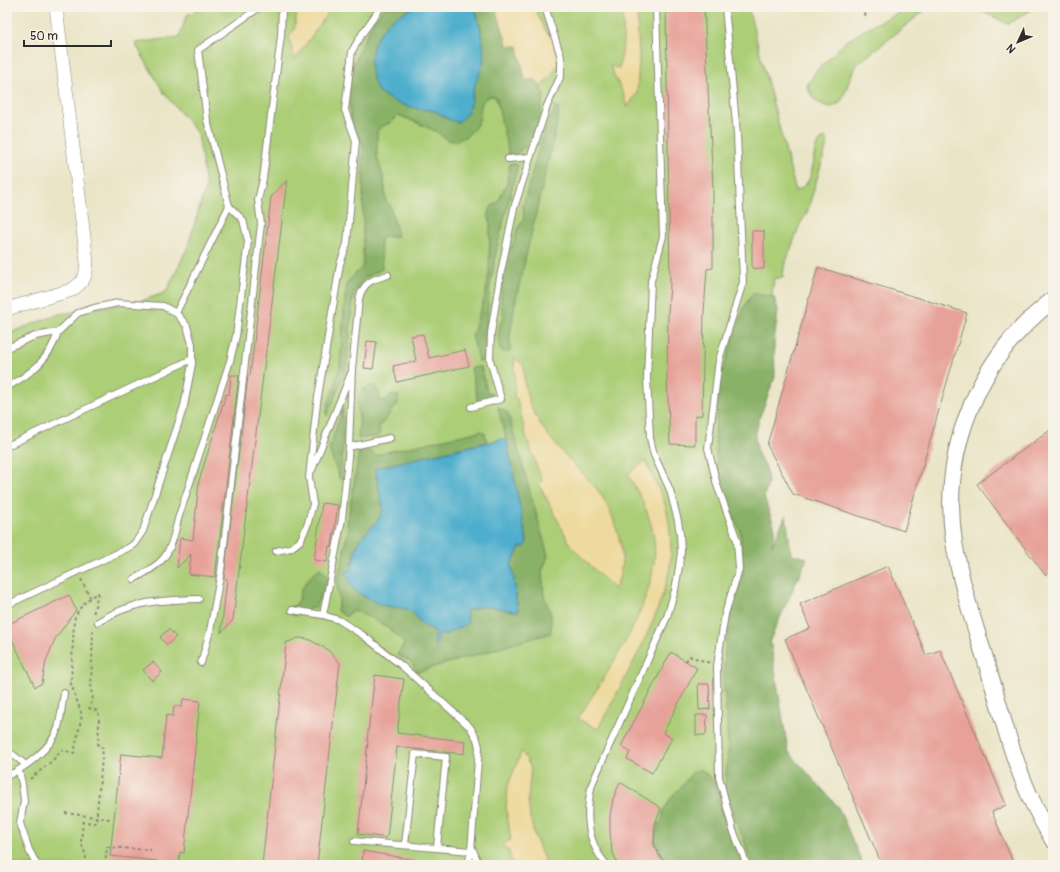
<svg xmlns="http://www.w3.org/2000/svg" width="1060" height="872" font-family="Pangolin,sans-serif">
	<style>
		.green { fill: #acce77; stroke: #6c7c51 }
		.forest { fill: #89b168; stroke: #5a6e4a }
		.sand { fill: #eeda9e; stroke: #8c8264 }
		.water { fill: #4eaecd; stroke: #3c6c7c }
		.building { fill: #e7a199 }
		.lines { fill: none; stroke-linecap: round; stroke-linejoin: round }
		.service-casing { stroke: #8b887a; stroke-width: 8 }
		.minor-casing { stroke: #8b887a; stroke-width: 14 }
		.tertiary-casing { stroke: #8b887a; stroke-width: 18 }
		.path { stroke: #8b887a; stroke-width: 2; stroke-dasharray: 3 3; stroke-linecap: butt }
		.service { stroke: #fff; stroke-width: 6 }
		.minor { stroke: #fff; stroke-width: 13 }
		.tertiary { stroke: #fff; stroke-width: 16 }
	</style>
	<rect width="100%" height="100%" fill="#f7f3e8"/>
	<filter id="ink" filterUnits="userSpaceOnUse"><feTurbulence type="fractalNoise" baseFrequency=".025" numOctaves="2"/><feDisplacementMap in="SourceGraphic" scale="8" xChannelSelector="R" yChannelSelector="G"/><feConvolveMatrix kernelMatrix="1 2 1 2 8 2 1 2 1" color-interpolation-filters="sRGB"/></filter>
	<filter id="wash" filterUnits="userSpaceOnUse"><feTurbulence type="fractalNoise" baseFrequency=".012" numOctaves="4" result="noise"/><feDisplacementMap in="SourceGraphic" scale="16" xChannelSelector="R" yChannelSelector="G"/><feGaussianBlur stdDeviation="0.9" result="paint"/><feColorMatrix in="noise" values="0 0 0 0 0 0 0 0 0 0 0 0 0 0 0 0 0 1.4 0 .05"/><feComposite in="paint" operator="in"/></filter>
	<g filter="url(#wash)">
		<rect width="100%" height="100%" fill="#ebe5c8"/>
		<g class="green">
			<path d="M202,7h546l47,181 -1,3c29,-7 11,-46 31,-53l3,3 -21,72 -7,11 -16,43 -1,11h-9l-6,50 -41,86 21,146 -12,33 -8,46 30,226h-751v-531l52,-20 83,-13 24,-9 21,-43 19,-63 -8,-52 -34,-41 -29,-50 44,-6 8,-22z"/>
			<path d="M906,7h23l-74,59 -14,36 -9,5c-16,-3 -19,-7 -25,-21l8,-14 30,-30 26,-16 33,-16z"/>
			<polygon points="973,7 1036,7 1008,24"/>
		</g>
		<g class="forest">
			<path d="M385,7h29l-25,15 -16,57 3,9 5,6 26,12 28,5 15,9 20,-12 4,-21 9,-25 -2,-33 -6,-22h20l13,39h10l7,34h11l8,13c-4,25 -8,55 -35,63l-13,-59 -7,-1c-11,7 -7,12 -10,24 -4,11 -18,24 -31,20 -5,-2 -8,-7 -13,-9 -12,-6 -24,-11 -37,-16l-8,8 -8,3 -5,5v26l7,22 2,22 4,4 8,31 -18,2 2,31c-14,7 -24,11 -29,27l-5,63 -2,10 -19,47 -1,-4 14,-45 5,-70 2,-14 5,-6 11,-11v-122l-12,-19 -2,-31 1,-18 10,-28 14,-28z"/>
			<path d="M556,106l3,2 -3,20 -41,175 -5,32v17h-7l-3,-3c-2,-11 -3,-22 4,-32l-3,-15 1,-20 5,-27 8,-15 2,-10 7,-12 -1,-13 15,-53 7,-22z"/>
			<polygon points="510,163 518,165 497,247 489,292 484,363 479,361 472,336 485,296 489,273 490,223 488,212 491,207 498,202 507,183"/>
			<polygon points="753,293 774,297 778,310 774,344 775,377 759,419 755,437 758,454 766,467 768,483 764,497 775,529 772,546 786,515 791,554 807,558 770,640 788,751 838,807 863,865 751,865 745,842 733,816 725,785 728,753 727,724 723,677 727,628 732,608 743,573 740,530 726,500 717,472 715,432 720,378 744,307"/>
			<polygon points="481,367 487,392 491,393 495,400 478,403 471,368"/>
			<path d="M373,385l6,7 1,9 7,-1 3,-5 8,1v8c-8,7 -11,16 -19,22v10l-21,3c0,-7 2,-16 1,-23 -4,-15 -3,-26 14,-31z"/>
			<path d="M498,407l10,6 40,143 -6,15 2,24 7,20v18l-134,39 -6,-10 -14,-7 7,-11c-8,-15 -36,-28 -52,-34l-6,7 -9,-6 2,-10 -2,-17 12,-57 -2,-3 12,-71c8,-3 11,-4 17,3l6,-3 99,-22 4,2 2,9 -112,26 8,41 -4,10 -19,20 -5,12 -2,18 -7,3 7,17 9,6 19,10 25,4 5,2 4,4 6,9 14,8 -1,13h2l4,-11 4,1 24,-12 -2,-11c15,-10 35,-3 52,0l-5,-40 -2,-7 9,-19 7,-5 -21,-103z"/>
			<polygon points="343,408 343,444 340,480 329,449"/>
			<path d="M320,568l8,9 -3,16 -5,3 -5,12h-5l-5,6 -6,-1 -4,3 -5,-3 1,-7h4c4,-5 4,-9 6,-15 4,-9 11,-17 19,-23z"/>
			<polygon points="700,769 707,774 716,787 727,830 744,865 672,865 670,862 665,863 658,853 660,847 654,844 658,824 662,820 663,811 673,795 681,787 692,773"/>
		</g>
		<g class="sand">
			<polygon points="298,7 332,7 295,60 289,37 294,30"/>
			<path d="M495,7h39l13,26 7,3c2,10 7,25 1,34 -3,6 -10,12 -15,17l-4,-7h-11l-7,-34h-10z"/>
			<path d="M622,7h15l2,52 -2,34 -10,15 -3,-12 -14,-30 9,2c5,-20 5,-40 3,-61z"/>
			<path d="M514,357l10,9c-2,46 27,74 56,105 7,8 16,16 22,25 11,18 21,47 20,67 -1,10 -4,18 -7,27l-44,-44 -32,-62 3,-3 -16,-45 -9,-38h-3l1,-24z"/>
			<path d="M645,461c9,20 22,40 24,62 2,15 3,34 0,49 -13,56 -45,106 -71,157l-20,-10c30,-49 83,-120 76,-180 -3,-24 -15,-45 -26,-65z"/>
			<polygon points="522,751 531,768 528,799 530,817 535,837 546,865 513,865 508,850 502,846 508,841 511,840 506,809 508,785"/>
		</g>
		<g class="water">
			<path d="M414,7h61c4,17 11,38 8,56 -2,10 -8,19 -10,29 -4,14 -2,21 -15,30 -13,-2 -14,-7 -24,-11 -5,-2 -10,-1 -15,-2 -12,-3 -28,-7 -37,-15 -5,-3 -7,-8 -8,-12 -8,-21 -1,-44 14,-59 7,-7 18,-11 26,-16z"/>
			<path d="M506,438l21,103 -2,6h-5l-9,18 2,7 5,40c-16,-3 -38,-10 -52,0l2,11 -24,12 -4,-1 -4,11 -2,1 1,-14 -14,-8 -6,-9 -4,-4 -6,-2 -24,-4 -19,-10 -9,-6 -8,-17 8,-3 -3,-7h4l1,-11 5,-12 19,-20 4,-9 -8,-42z"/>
		</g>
		<g id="blocks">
			<g class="building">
				<polygon points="666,7 704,7 713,188 713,268 707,269 704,312 702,415 695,416 695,445 670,444 667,379 668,312 670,284"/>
				<polygon points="287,180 233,620 221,633 227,579 224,578 248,375 250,376 271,197"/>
				<polygon points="752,231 764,231 764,269 752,268"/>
				<polygon points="818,267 967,313 904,531 793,494 767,445"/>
				<polygon points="423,334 429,358 465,350 469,366 397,382 393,366 416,361 411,336"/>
				<polygon points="367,341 377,342 373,369 364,368"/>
				<polygon points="231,375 239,375 215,577 189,574 191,554 177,568 180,538 193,540 199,481 226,394 229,395"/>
				<polygon points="1053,428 1053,569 1045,575 977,484"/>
				<polygon points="322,503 338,505 332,545 332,547 329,546 327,562 314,560"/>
				<polygon points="888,566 926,655 940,650 1006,805 992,812 1014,865 882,865 785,639 810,628 800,604"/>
				<polygon points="69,595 76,610 55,639 46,661 42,683 35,687 7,629 7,625"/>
				<polygon points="169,629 176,637 167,645 160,637"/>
				<polygon points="298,638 308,639 327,649 340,663 317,865 262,865 286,643"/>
				<polygon points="671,652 697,668 663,733 672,738 652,773 627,759 630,752 621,746"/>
				<polygon points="153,662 162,672 152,681 143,670"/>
				<polygon points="375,675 404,679 397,733 465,741 464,754 397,747 387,838 358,834 368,741 367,741"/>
				<polygon points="698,684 709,684 710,709 699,710"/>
				<polygon points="183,699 200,701 184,853 180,852 179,865 156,865 157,861 110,856 121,754 162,758 166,715 173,716 174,706 182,707"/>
				<polygon points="696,715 707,715 706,735 696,735"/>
				<polygon points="620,782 661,808 655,824 654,844 658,853 666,865 619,865 617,862 612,851 610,833 610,816 613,799"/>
				<polygon points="363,851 416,860 416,865 362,865"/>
			</g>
		</g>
	</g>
	<g filter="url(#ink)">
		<use href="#blocks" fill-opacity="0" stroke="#8b887a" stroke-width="1"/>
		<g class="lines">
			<defs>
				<g id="service">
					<polyline points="725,7 737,134 743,282 719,360 708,448 717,485 737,540 739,569 725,614 717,666 719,777 733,830 747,865"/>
					<polyline points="508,159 530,157"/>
					<polyline points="176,313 229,206"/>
					<polyline points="7,348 35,336 58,332 78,313 94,308 118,303 163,306 176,313 187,326 192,344 192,364 184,406 143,531 134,544 128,548 7,605"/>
					<path d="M7,387c24,-13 43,-28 51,-55"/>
					<polyline points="471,407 501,399 490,360 491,333 500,277 514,208 547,106 561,75 561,57 545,7"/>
					<polyline points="7,446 192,359"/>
					<polyline points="349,447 390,438"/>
					<polyline points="312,470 351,373"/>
					<polyline points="276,551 291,548 300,541 307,526 313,504 309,477 317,403 340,264 347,244 356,141 345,110 352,51 362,34 381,7"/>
					<path d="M134,579c32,-17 36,-24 44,-60l52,-158 6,-25 12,-95 -5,-21 -14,-14 -22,-86 -9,-70 62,-43"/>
					<polyline points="292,610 323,615 339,620 364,636 402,666 470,727 477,739 479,747 471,851 468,865"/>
					<path d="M323,615l19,-96 7,-72 3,-78 7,-70c4,-17 14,-20 29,-24"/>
					<path d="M98,622c33,-21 63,-22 101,-23"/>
					<polyline points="201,663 210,631 221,571 261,224 258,200 263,179 281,36 282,7"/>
					<polyline points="7,751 11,753 26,765"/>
					<polyline points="19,771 22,784 24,801 20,823 29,850 37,865"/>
					<path d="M7,776c18,-8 45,-28 51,-48 3,-11 4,-23 6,-35"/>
					<polyline points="354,841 471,851"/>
					<polyline points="405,845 415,754 446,757 437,847"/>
					<polyline points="472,848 479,865"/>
					<path d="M607,865c-21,-23 -22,-52 -15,-81l75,-167 8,-27 4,-23 2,-15 -1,-18 -2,-13 -8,-31 -16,-35 -4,-17 -3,-60 4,-97 12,-45 -7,-229"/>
				</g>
				<path id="minor" d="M7,309l65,-19c12,-9 14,-12 15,-28l-31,-255"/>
				<path id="tertiary" d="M1053,300c-74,56 -113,150 -99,242 7,44 22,87 35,129 13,44 24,90 44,132 6,12 13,25 20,37"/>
			</defs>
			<use href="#service" class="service-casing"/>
			<use href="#minor" class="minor-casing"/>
			<use href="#tertiary" class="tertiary-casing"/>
			<g class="path">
				<polyline points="864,7 866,19"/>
				<polyline points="81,579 90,597"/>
				<polyline points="686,661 689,656 710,663"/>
				<path d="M30,779l22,-18 10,-11 12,3 8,-38 -11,-31 3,-64c5,-13 12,-21 24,-27l-5,22"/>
				<polyline points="65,813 110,819"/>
				<polyline points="85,865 86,856 81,842 83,822 96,823 103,748 98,746 99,722 98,711 89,708 93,699 91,690 93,629"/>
				<polyline points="105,865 107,847 151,850"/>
			</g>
			<use href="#service" class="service"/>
			<use href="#minor" class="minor"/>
			<use href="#tertiary" class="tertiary"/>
		</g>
	</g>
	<rect width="1060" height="872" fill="none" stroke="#f7f3e8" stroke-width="24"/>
	<g transform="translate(1018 42) rotate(226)" stroke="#f7f3e8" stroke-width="3" paint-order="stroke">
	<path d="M0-3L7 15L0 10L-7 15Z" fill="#2b2b2b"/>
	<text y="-6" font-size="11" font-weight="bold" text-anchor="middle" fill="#2b2b2b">N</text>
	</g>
	<path d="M24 40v6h87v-6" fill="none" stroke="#2b2b2b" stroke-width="2"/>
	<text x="30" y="40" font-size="12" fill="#2b2b2b" stroke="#f7f3e8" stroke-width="3" paint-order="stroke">50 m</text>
</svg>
